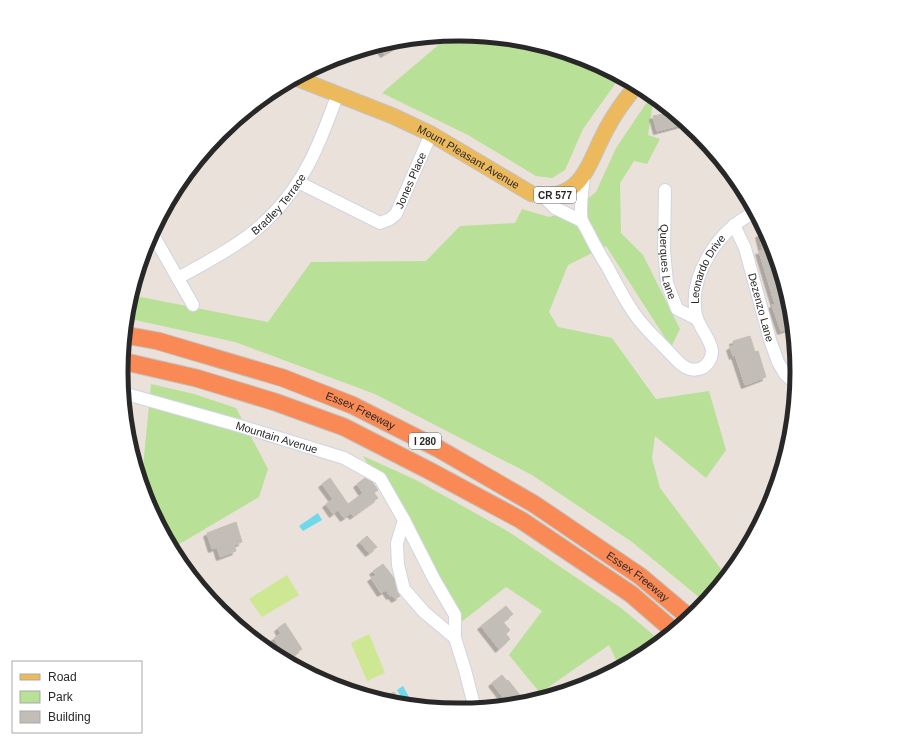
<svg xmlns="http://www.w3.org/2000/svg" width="919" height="745" font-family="Helvetica,sans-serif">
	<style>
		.green { fill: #b8e097 }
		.pitch { fill: #cde793 }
		.water { fill: #6fd8eb }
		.building { fill: #c2bdb6; stroke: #c5bdb4; filter: url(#shadow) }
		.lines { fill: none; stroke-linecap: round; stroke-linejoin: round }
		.minor-casing { stroke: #cfd5e1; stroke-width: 14 }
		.major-casing { stroke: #c3c3c3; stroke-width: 17 }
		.highway-casing { stroke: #c3c3c3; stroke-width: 19 }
		.minor { stroke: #fff; stroke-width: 12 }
		.major { stroke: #ecba5d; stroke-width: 15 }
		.highway { stroke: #f98a56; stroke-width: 17 }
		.labels { text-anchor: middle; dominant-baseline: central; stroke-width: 3; stroke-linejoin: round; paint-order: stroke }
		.shield { fill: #fff; stroke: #686868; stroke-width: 1 }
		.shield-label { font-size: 10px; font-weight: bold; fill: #282828 }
		.street-label { font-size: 11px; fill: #282828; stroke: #fff }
		.rim { fill: none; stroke: #282828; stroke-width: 5 }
	</style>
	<defs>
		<filter id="shadow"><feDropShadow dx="-3.5" dy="3.5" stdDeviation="0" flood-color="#0004"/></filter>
	</defs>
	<rect width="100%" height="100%" fill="#eae1da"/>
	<g class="green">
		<polygon points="460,34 526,41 589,60 620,77 583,129 565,170 552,178 536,176 468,135 382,93 450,35"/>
		<polygon points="653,96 654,97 648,135 660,139 647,164 634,161 620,183 621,233 643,255 680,329 671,347 606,246 568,265 549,312 558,327 612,338 656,399 709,391 726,450 706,478 655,436 652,458 660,488 727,577 706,603 632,542 532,475 375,394 235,342 126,318 128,306 131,295 268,322 311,262 426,261 460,226 515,223 522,209 549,217 574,210 596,192 616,148 645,105"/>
		<polygon points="151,384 194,394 236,408 268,469 259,497 176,546 189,574 178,560 147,502 138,472 143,468"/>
		<polygon points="363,456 416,480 509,532 621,608 662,642 647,654 620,668 609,645 540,693 509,655 542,611 506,587 460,623"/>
	</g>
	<g class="pitch">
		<polygon points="287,575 299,595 262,617 249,599"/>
		<polygon points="369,634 385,673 367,681 351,643"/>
	</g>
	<g class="water">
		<polygon points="318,513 322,520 303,531 299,526"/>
		<polygon points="403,686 409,697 406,699 403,700 397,690"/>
	</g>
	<g class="building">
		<polygon points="409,39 384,54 378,45 394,40"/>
		<polygon points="673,112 687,123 657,131 653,116"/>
		<polygon points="767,232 772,243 792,307 793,327 781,331 772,305 775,304 759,251 763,251 759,234"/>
		<polygon points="750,336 755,352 758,351 766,377 745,385 735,355 733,356 730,347 734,345 733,341"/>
		<polygon points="330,478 348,504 363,493 357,484 365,478 372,482 378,490 374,493 378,498 353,516 351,513 344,518 338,510 333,514 326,504 333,499 322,484"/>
		<polygon points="236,522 242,542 234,545 236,551 220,557 217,547 212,549 207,533"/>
		<polygon points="367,536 377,547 369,553 360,542"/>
		<polygon points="383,564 394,578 397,591 400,596 395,599 392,595 390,596 386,590 381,593 371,578 376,575 373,571"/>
		<polygon points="506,606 513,614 503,622 510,630 506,634 510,639 499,649 481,626"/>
		<polygon points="285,623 302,649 284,661 277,650 280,648 274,638 281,634 278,628"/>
		<polygon points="502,675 507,681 508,680 520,695 508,704 492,683"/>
		<polygon points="394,692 400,702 394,705 388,703 385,697"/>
	</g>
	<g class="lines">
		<defs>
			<g id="minor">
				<path id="s1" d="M584,176c-1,11 -5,34 -2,45 2,4 4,7 6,11 6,12 12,23 19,34 9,17 18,35 29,50 10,14 22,24 33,36 5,5 11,13 18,16 4,2 8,2 12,1 8,-2 13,-10 13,-18 -1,-12 -13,-23 -16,-36 -8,-40 24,-88 60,-103"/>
				<path id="s2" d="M298,182l82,41 10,-4 6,-5 35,-80"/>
				<path id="s3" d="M665,190l-1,60 3,33 10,26 20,10"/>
				<polyline points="543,196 555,208 582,221"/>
				<path id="s4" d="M734,225l11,23 25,92 8,22 7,12 12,11"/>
				<polyline points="152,233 193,305"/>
				<path id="s5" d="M178,278c20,-11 41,-22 60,-35 28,-18 53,-46 69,-76 13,-23 21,-48 31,-73"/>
				<path id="s6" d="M123,393l117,33 104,32 36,20 24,42 -7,23 1,22 6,24 20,23 31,26 10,32 10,39"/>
				<polyline points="404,520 434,579 455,615 455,638"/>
			</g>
			<g id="major">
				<path id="s7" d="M296,78l97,38 38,18 101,60c51,9 55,-30 75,-66 8,-15 19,-30 30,-43"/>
			</g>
			<g id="highway">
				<path id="s8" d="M125,335l33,6 125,37 69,27 87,44 95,55 106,72 51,43"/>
				<polyline points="122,361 196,378 275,402 344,427 430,471 521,520 631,594 675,632"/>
			</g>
		</defs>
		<use href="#minor" class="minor-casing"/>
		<use href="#major" class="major-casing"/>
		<use href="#highway" class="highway-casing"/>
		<use href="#minor" class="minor"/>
		<use href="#major" class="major"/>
		<use href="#highway" class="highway"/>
	</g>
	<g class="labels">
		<g class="shield">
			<rect x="534" y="187" width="42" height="16" rx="3"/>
			<rect x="409" y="433" width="32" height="16" rx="3"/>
		</g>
		<g class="shield-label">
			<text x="555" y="195">CR 577</text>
			<text x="425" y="441">I 280</text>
		</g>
		<g class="street-label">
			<text stroke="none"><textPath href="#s7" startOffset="190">Mount Pleasant Avenue</textPath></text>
			<text stroke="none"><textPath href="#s2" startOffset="147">Jones Place</textPath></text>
			<text stroke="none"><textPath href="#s5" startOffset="126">Bradley Terrace</textPath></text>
			<text stroke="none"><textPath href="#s3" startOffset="72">Querques Lane</textPath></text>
			<text stroke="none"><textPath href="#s1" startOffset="352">Leonardo Drive</textPath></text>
			<text stroke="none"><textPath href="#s4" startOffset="87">Dezenzo Lane</textPath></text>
			<text stroke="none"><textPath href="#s8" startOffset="248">Essex Freeway</textPath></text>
			<text stroke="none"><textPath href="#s6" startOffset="160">Mountain Avenue</textPath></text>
			<text stroke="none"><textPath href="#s8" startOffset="572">Essex Freeway</textPath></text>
		</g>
	</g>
	<path d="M0 0H919V745H0ZM128 372a331 331 0 1 1 662 0a331 331 0 1 1-662 0Z" fill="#fff" fill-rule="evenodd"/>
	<path class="rim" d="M128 372a331 331 0 1 1 662 0a331 331 0 1 1-662 0Z"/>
	<rect x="12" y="661" width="130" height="72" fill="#ffffff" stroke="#a9a9a9"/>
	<rect x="20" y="674" width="20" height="6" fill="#ecba5d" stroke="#a9a9a9"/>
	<text x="48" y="681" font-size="12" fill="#282828">Road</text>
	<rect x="20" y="691" width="20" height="12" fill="#b8e097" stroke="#a9a9a9"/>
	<text x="48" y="701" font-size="12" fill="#282828">Park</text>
	<rect x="20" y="711" width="20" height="12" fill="#c2bdb6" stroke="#a9a9a9"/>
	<text x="48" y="721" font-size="12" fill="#282828">Building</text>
</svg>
